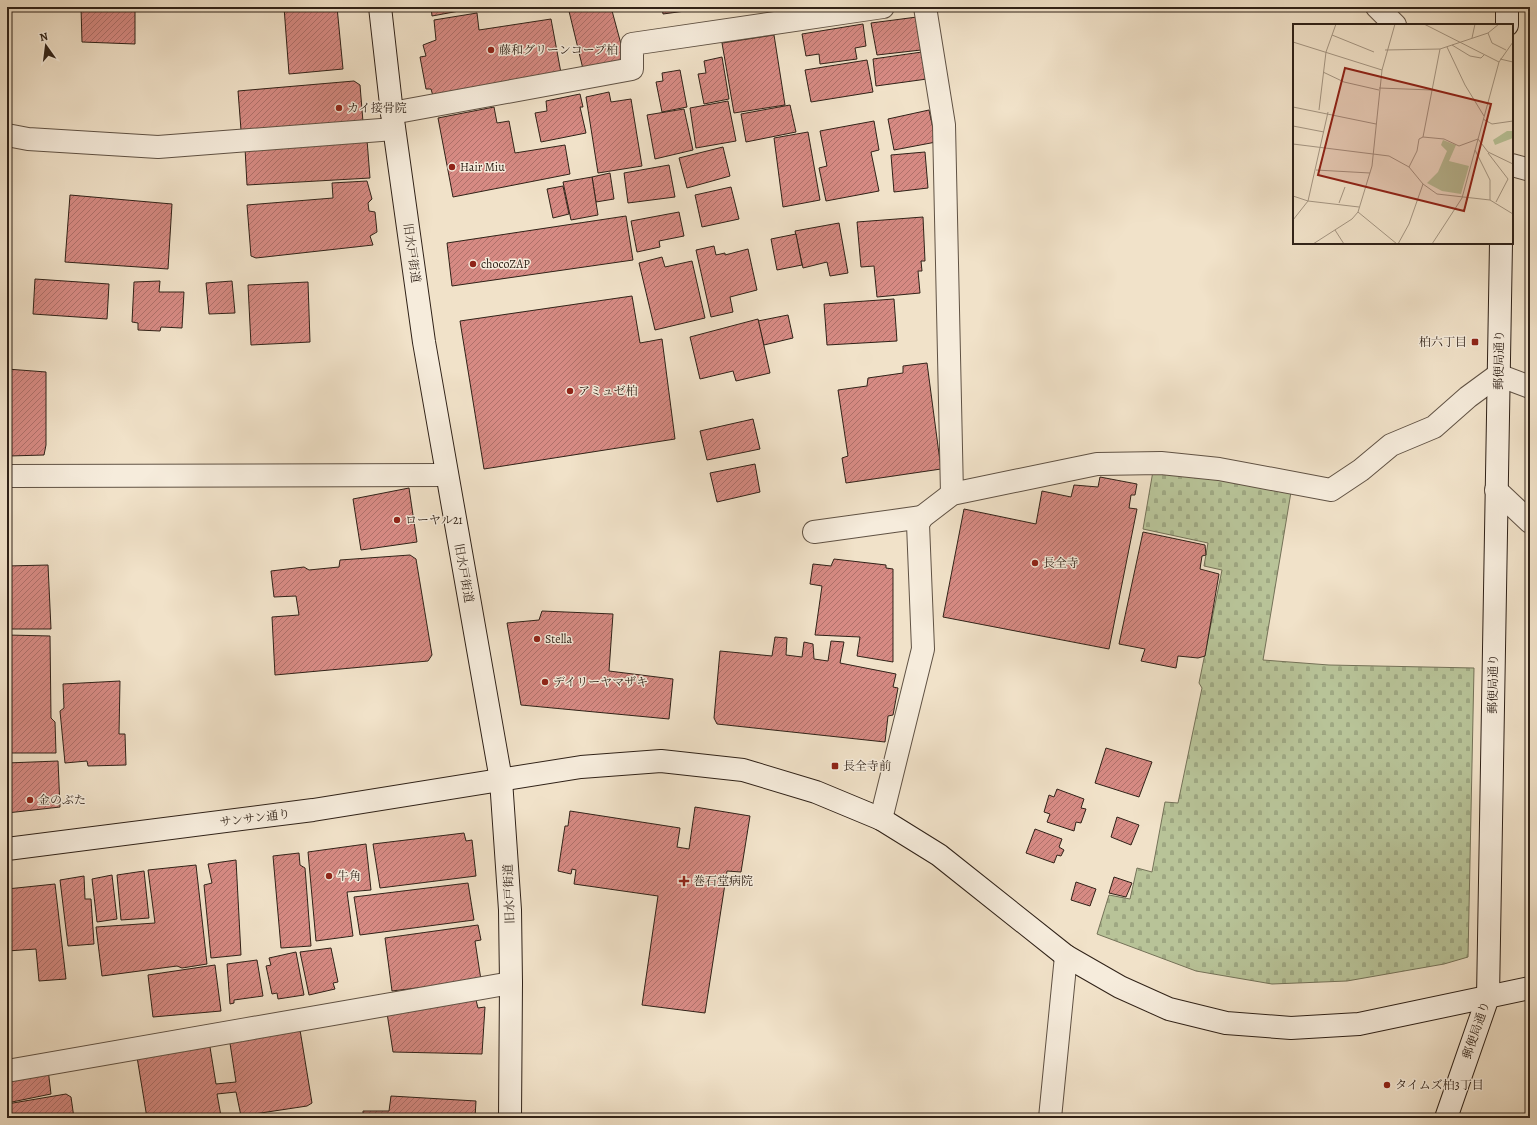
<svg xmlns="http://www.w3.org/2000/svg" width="1537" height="1125" font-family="Alegreya,'Noto Serif JP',serif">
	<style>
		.cemetery { fill: url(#cemetery-stones); stroke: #747258 }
		.building { fill: url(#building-hatch); stroke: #302218 }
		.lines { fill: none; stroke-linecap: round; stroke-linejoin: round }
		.street-casing { stroke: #605244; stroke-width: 24 }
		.secondary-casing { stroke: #302218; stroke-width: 24 }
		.street { stroke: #f6ecdc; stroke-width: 22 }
		.secondary { stroke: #f6ecdc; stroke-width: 22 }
		.poi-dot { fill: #8f2418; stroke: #f6ecdc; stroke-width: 1.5 }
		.labels { text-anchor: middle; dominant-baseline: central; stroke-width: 3; stroke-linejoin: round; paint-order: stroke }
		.poi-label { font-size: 12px; fill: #302218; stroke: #f6ecdc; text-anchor: start }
		.street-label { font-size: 12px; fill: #302218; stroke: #f6ecdc }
		.inset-road { fill: none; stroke: #a49582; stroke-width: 1 }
		.view { fill: #8f2418; fill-opacity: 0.15; stroke: #8f2418; stroke-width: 2 }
		.inset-edge { fill: none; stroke: #302218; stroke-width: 2 }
	</style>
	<defs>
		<pattern id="cemetery-stones" width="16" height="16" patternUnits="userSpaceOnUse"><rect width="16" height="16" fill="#b8c398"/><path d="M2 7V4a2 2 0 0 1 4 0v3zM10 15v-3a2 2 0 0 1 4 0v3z" fill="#9ea782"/></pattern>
		<pattern id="building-hatch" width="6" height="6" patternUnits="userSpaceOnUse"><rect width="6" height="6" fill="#d68a83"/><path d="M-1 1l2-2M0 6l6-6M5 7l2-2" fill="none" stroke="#ae706a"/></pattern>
	</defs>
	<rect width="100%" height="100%" fill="#f1e2c9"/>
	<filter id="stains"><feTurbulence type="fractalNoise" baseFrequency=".005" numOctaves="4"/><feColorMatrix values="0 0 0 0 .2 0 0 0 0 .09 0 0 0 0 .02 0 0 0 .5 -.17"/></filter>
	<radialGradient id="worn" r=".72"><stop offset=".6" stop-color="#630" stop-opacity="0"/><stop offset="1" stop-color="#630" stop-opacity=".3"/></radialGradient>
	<polygon class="cemetery" points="1153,471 1292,486 1263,660 1329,665 1474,668 1468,957 1444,964 1347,981 1272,984 1196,971 1097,934 1109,895 1130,899 1137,868 1152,872 1165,802 1178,803 1202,688 1199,683 1222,570 1204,566 1208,543 1143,529"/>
	<g class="building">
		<polygon points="81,7 135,7 135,44 82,42"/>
		<polygon points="284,7 337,7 343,69 289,74"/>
		<polygon points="431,7 481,7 432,16"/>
		<polygon points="568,7 611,7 625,59 583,69"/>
		<polygon points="662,7 715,7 663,14"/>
		<polygon points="733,7 746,7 747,9 733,11"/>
		<polygon points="477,13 479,30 551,19 561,73 433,96 431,89 426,89 420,57 426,56 423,45 436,40 434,20"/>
		<polygon points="917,17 921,50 877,55 871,23"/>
		<polygon points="863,24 866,46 855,48 857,59 820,64 819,54 806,56 802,34"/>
		<polygon points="774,35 785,105 734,113 722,43"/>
		<polygon points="922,52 927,79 876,86 873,59"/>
		<polygon points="722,57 729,99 704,104 698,74 706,73 704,61"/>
		<polygon points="867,60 873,92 811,102 805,70"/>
		<polygon points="680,70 687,107 662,112 656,82 663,81 662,73"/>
		<polygon points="354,81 360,85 363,122 241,130 238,91"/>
		<polygon points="609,92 611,102 631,99 642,166 598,173 586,97"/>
		<polygon points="580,94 583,107 580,107 586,133 541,142 535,113 547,111 546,101"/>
		<polygon points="728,101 736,141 696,148 690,108"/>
		<polygon points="790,105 796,132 746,142 741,114"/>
		<polygon points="494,107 497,123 509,121 515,153 565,145 570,174 453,197 438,118"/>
		<polygon points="684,109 693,150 655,159 647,115"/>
		<polygon points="929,110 936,142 894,150 888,119"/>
		<polygon points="874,121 879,150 871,152 879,191 826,201 819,168 827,166 820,131"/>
		<polygon points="808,132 820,200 783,207 774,138"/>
		<polygon points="367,140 370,178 247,185 245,148"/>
		<polygon points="723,147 730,176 687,188 679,158"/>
		<polygon points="925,152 928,188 894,192 891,155"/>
		<polygon points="669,165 675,197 628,203 624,173"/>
		<polygon points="610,173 614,199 596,202 592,177"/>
		<polygon points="592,177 598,215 571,220 563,182"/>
		<polygon points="367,181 372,199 368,203 369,211 375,212 377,232 370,236 373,245 256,258 251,256 247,205 333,198 332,183"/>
		<polygon points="563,186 569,214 553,218 547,189"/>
		<polygon points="731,187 739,219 702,227 695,195"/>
		<polygon points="70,195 172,204 168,269 65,262"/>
		<polygon points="679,212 684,236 659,241 660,247 637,252 631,221"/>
		<polygon points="626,216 633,260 452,286 447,243"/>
		<polygon points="923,217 925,261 921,261 922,271 918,271 920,293 877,297 874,266 861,267 857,222"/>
		<polygon points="839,223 848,273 830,276 827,262 803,268 795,231"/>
		<polygon points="796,234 802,265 777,270 771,239"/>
		<polygon points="714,246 716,255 725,253 725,255 748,249 757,290 730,297 733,312 711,317 696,250"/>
		<polygon points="662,257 665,267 692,261 705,318 655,330 639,263"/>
		<polygon points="35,279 109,284 107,319 33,314"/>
		<polygon points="160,281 159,292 184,292 182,328 161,327 160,331 138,330 138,323 132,322 134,282"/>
		<polygon points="232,281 235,313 209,314 206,283"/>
		<polygon points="308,282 310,342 251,345 248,285"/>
		<polygon points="632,296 640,343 662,339 675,439 484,469 460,321"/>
		<polygon points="894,299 897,341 827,345 824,304"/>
		<polygon points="788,315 793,338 764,345 758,321"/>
		<polygon points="758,319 770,373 736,381 733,371 700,379 690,337"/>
		<polygon points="927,363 941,469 846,483 842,458 848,456 838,390 867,386 868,378 903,373 903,366"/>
		<polygon points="7,369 46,372 46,445 44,455 9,456"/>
		<polygon points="753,419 760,449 707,460 700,431"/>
		<polygon points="755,464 760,492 717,502 710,473"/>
		<polygon points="1100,477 1137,484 1135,495 1131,495 1129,508 1137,509 1109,649 943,617 964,509 1036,524 1042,491 1071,497 1074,485 1098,487"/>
		<polygon points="409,488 417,542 361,550 353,499"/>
		<polygon points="1143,532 1205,545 1206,555 1202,556 1200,569 1219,574 1205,656 1198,658 1178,656 1176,668 1141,661 1145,649 1119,644"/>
		<polygon points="410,555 416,559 432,655 428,661 275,675 272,617 299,615 296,596 274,597 271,571 304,567 309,570 339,567 340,560"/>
		<polygon points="834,559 886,565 886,568 893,569 893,662 857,656 860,637 815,635 822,586 810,584 813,564 831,566"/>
		<polygon points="48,565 51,629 7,629 7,566"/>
		<polygon points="542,611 613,614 609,671 673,679 669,719 521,705 507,623 539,620"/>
		<polygon points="7,635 50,636 51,718 55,722 56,753 7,753"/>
		<polygon points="775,637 787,638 786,655 802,657 804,642 813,644 814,659 828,661 831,641 844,642 840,663 896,674 893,687 898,688 893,715 888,716 885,742 717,724 714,718 720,651 772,656"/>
		<polygon points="120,681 119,734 125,734 126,765 88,766 87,761 65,763 60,711 64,708 63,684"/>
		<polygon points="1106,748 1152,762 1139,797 1095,783"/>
		<polygon points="58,761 60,807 7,813 7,763"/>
		<polygon points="1057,789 1084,799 1081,808 1086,809 1081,823 1076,822 1074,831 1047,822 1050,814 1044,812 1049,795 1054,797"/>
		<polygon points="695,807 750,816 741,872 727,871 705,1013 642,1005 658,896 574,884 576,870 572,869 571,874 558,871 565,826 568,826 570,811 680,828 677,847 689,849"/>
		<polygon points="1117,817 1139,825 1131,845 1111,837"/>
		<polygon points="1035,829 1062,839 1059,847 1064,850 1061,856 1057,855 1054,863 1026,853"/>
		<polygon points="464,833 466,841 472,840 476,876 380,888 373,844"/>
		<polygon points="366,844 371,890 347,892 353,936 316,941 308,852"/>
		<polygon points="299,853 300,865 305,868 311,946 281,948 273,856"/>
		<polygon points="236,860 241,955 211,958 204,885 212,883 208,864"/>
		<polygon points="196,865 207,964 182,968 177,966 102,976 96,927 155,923 148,870"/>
		<polygon points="144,871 149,918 121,920 117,875"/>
		<polygon points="112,875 117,919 97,922 92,879"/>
		<polygon points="84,876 85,899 91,899 94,944 68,946 60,880"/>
		<polygon points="1114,877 1132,883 1126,897 1109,893"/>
		<polygon points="1076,882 1096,889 1090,906 1071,900"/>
		<polygon points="468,883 474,920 360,935 354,897"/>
		<polygon points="55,884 66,979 39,981 36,949 7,951 7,889"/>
		<polygon points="478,925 481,940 475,941 481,980 392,991 385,938"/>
		<polygon points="331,948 338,982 333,983 335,989 309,995 300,952"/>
		<polygon points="296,952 304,995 278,999 277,993 272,994 266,966 271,965 269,958"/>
		<polygon points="257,960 263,996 234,1000 234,1003 230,1004 227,964"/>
		<polygon points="215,965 221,1011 153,1017 148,975"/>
		<polygon points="476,1000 478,1008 485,1007 482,1054 393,1052 387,1013"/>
		<polygon points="300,1030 312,1103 307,1106 241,1116 236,1092 217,1094 221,1116 217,1118 147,1118 136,1051 209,1041 216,1084 236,1082 229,1037"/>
		<polygon points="48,1069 51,1094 7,1103 7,1076"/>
		<polygon points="66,1094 71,1097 74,1118 7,1118 7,1104"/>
		<polygon points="391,1096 476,1101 475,1118 363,1118 363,1111 389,1111"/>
	</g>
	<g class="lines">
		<defs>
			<g id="street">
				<polyline points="925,7 944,125 952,494"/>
				<polyline points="1377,7 1395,25"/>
				<polyline points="392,113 632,69 632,44 883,7"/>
				<polyline points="7,135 28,139 158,147 394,129"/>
				<polyline points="1512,165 1530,170"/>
				<polyline points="7,476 446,475"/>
				<polyline points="1496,490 1530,522"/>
				<polyline points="814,532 922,517"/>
				<polyline points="881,819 923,649 918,524 922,517 952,494 1097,464 1161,463 1219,469 1331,490 1361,470 1391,445 1434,427 1468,397 1498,375 1530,387"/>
				<polyline points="7,1071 511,983"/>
				<polyline points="1050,1118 1066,956"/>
			</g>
			<g id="secondary">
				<polyline points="380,7 392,113 424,342 501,780 510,910 511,983 510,1118"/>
				<polyline points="1507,25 1507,7"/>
				<polyline points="7,849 313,810 581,767 661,761 743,770 816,792 881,819 939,855 1066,956 1120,987 1169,1009 1226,1023 1291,1028 1359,1024 1530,988"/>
				<polyline points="1446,1118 1488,997 1501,243"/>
			</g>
		</defs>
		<use href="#street" class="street-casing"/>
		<use href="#secondary" class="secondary-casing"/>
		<use href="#street" class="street"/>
		<use href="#secondary" class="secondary"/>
	</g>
	<g class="poi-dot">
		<circle cx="491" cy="50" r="4"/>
		<circle cx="339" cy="108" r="4"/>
		<circle cx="452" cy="167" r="4"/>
		<circle cx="473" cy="264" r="4"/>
		<rect x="1471" y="338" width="8" height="8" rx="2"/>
		<circle cx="570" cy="391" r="4"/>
		<circle cx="397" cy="520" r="4"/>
		<circle cx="1035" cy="563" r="4"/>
		<circle cx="537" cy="639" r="4"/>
		<circle cx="545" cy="682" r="4"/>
		<rect x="831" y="762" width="8" height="8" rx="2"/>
		<circle cx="30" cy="800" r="4"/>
		<circle cx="329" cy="876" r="4"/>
		<path d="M682 875h4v4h4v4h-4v4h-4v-4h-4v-4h4z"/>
		<circle cx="1387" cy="1085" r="4"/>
	</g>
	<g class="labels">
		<g class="poi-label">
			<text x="499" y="50">藤和グリーンコープ柏</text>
			<text x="347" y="108">カイ接骨院</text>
			<text x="460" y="167">Hair Miu</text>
			<text x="481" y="264">chocoZAP</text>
			<text x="1467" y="342" text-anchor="end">柏六丁目</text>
			<text x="578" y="391">アミュゼ柏</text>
			<text x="405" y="520">ローヤル21</text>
			<text x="1043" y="563">長全寺</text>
			<text x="545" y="639">Stella</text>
			<text x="553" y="682">デイリーヤマザキ</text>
			<text x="843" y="766">長全寺前</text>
			<text x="38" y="800">金のぶた</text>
			<text x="337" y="876">牛角</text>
			<text x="693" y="881">巻石堂病院</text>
			<text x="1395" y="1085">タイムズ柏3丁目</text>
		</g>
		<g class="street-label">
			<text transform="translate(412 253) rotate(82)">旧水戸街道</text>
			<text transform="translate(1499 360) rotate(-89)">郵便局通り</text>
			<text transform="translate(464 573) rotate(80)">旧水戸街道</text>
			<text transform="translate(1493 684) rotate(-89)">郵便局通り</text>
			<text transform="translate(255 818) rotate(-7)">サンサン通り</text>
			<text transform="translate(509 894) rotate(-92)">旧水戸街道</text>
			<text transform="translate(1476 1030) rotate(-71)">郵便局通り</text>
		</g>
	</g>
	<g transform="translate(1293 24)">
		<rect width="220" height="220" fill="#f1e2c9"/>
		<path d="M150,116l13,5 -7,16 20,5 -8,28 -19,-3 -15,-8 11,-11 9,-21 -6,-6z" fill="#b8c398"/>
		<path d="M214,107h6v7l-18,7 -2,-5z" fill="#b8c398"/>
		<path class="inset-road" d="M131,0l75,38M195,9l4,10 14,7M39,11l42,17M179,14l3,-14M0,18l89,28M159,21l18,11 11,2 3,-3M154,23l18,38 19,31M92,26l55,-1 48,-16 11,-9M207,35l13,3M30,48l21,10 35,8M86,64l53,2M0,83l83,17M26,86l7,-58 10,-28M190,95l9,5 21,-3M0,102l31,6M130,113l21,2 15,7 19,-7 10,13 25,12M0,120l96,12 20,11 14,17 14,10 53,6 23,14M182,126l15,30v20M195,129l20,26 -12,23M116,143l8,-16 2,-12 4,-2 17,-88M23,146l54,3M0,172l15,5 51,6M46,179l6,-16M65,188l39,32M0,196l15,-19 20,-89M42,206l9,14M20,220l39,-25 6,-7 14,-46 10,-96 13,-46M105,220l11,-20 14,-40M139,220l30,-46 37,-136 14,-20"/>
		<path class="view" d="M52,44l146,36 -27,107 -146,-36z"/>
		<rect width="220" height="220" class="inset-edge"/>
	</g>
	<rect width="1537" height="1125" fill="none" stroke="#f1e2c9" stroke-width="24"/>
	<rect x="8" y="8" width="1521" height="1109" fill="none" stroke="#302218" stroke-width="2"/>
	<rect x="12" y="12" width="1513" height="1101" fill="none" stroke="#302218"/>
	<g transform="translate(46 46) rotate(346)" stroke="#f6ecdc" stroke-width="3" paint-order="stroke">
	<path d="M0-3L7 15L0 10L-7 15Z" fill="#302218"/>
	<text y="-6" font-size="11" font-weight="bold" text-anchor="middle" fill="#302218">N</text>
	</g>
	<rect width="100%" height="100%" filter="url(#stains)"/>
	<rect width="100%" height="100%" fill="url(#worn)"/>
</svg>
